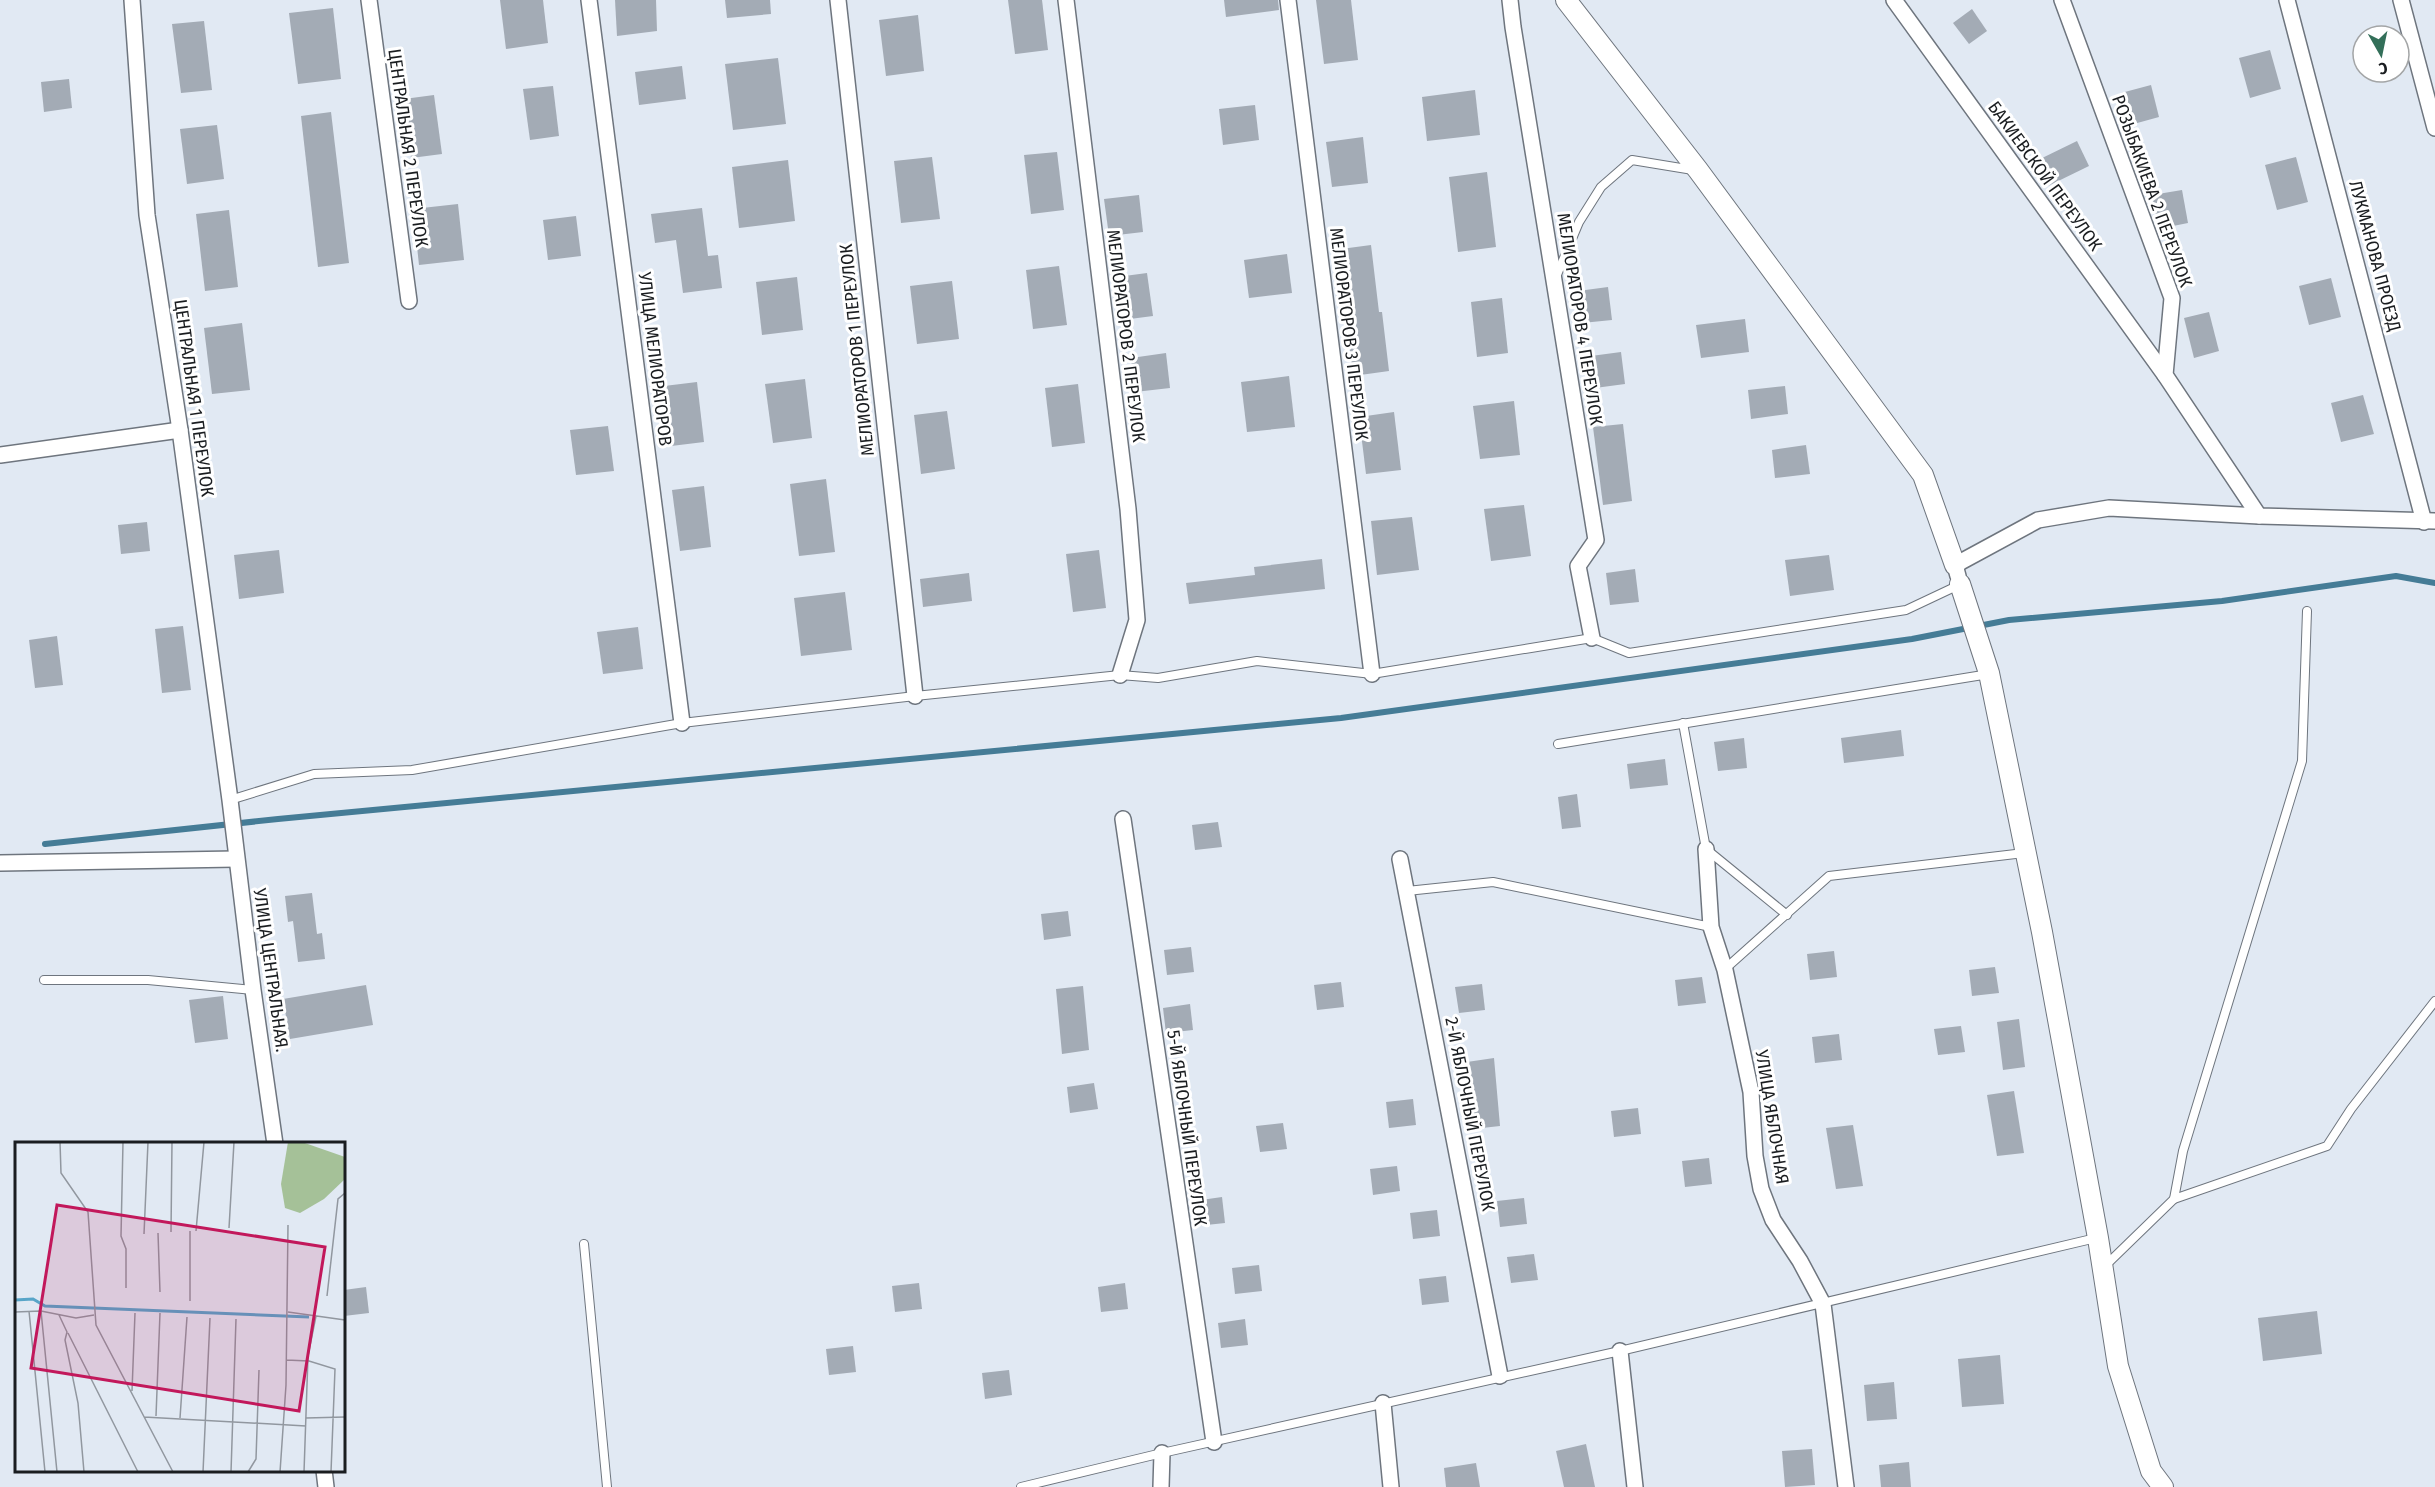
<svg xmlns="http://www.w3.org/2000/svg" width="2435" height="1487" font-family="'Fira Sans Condensed',sans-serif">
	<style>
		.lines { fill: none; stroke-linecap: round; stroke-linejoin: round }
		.stream { stroke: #457c96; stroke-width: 6 }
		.building { fill: #a3abb5 }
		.service-casing { stroke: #6e757e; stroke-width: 10 }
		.minor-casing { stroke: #6e757e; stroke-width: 18 }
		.tertiary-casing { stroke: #6e757e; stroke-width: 22 }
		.service { stroke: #fff; stroke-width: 8 }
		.minor { stroke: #fff; stroke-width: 15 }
		.tertiary { stroke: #fff; stroke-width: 20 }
		.labels { text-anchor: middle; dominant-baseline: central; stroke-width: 6; stroke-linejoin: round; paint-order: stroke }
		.street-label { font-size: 18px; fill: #1a1d20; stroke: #fff }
		.inset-river { fill: none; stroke: #58a5c8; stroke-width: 3 }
		.inset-road { fill: none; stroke: #91979f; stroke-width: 1.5 }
		.view { fill: #c2185b; fill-opacity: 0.15; stroke: #c2185b; stroke-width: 3 }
		.inset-edge { fill: none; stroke: #1a1d20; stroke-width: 3 }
	</style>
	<rect width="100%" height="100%" fill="#e1e9f3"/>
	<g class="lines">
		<polyline class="stream" points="45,844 278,819 1341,718 1912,639 2009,620 2222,601 2396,576 2435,583"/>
	</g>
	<g class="building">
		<polygon points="500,0 543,0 548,43 506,49"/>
		<polygon points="615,0 656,0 657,31 617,36"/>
		<polygon points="725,0 770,0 771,14 727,18"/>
		<polygon points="1008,0 1042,0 1048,50 1015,54"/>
		<polygon points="1224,0 1278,0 1279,10 1226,17"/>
		<polygon points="1316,0 1351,0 1358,60 1324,64"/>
		<polygon points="333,8 341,79 298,84 289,13"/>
		<polygon points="1972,9 1987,31 1969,44 1953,23"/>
		<polygon points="918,15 924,71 886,76 879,20"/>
		<polygon points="204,21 212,90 181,93 172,24"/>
		<polygon points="2270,50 2281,89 2250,98 2239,58"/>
		<polygon points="778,58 786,124 733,130 725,64"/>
		<polygon points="682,66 686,99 639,105 635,72"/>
		<polygon points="69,79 72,108 44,112 41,82"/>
		<polygon points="2151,85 2159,117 2130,125 2121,93"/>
		<polygon points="553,86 559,136 530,140 523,89"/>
		<polygon points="1475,90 1480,135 1427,141 1422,97"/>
		<polygon points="434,95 442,154 411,158 404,99"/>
		<polygon points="1255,105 1259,140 1223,145 1219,109"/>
		<polygon points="331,112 349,263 318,267 301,116"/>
		<polygon points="217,125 224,179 187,184 180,129"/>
		<polygon points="1363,137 1368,183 1332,187 1326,142"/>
		<polygon points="2077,141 2089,166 2048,186 2036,161"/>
		<polygon points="1057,152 1064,210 1031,214 1024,155"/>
		<polygon points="932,157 940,219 901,223 894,161"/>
		<polygon points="2296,157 2308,202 2277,210 2265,165"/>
		<polygon points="788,160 795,221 739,228 732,167"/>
		<polygon points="1487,172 1496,247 1458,252 1449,177"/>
		<polygon points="2182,190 2188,223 2158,229 2152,195"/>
		<polygon points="1139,195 1143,232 1109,236 1104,199"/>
		<polygon points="458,204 464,260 419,265 413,209"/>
		<polygon points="702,208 708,256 718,255 722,288 683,293 676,240 655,243 651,214"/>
		<polygon points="229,210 238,287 205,291 196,214"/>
		<polygon points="576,216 581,256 548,260 543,220"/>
		<polygon points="1371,245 1379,312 1382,312 1389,371 1353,376 1346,316 1349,316 1341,249"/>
		<polygon points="1287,254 1292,293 1249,298 1244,260"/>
		<polygon points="1059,266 1067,325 1033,329 1026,270"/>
		<polygon points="1147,273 1153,316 1122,320 1117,277"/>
		<polygon points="797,277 803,330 762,335 756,282"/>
		<polygon points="2331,278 2341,317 2309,325 2299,286"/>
		<polygon points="952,281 959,339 917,344 910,286"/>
		<polygon points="1608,287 1612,320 1582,323 1578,291"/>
		<polygon points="1502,298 1508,353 1477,357 1471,302"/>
		<polygon points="2209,312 2219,351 2194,358 2184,318"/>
		<polygon points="1745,319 1749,352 1701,358 1696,325"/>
		<polygon points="242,323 250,390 212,394 204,328"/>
		<polygon points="1621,352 1625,384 1595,388 1591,356"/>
		<polygon points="1166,353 1170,388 1135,392 1131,358"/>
		<polygon points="1289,376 1295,427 1247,432 1241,382"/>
		<polygon points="805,379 812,438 773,443 765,384"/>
		<polygon points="697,382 704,442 663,447 656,387"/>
		<polygon points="1078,384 1085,443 1052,447 1045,388"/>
		<polygon points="1785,386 1788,414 1751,419 1748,390"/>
		<polygon points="2363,395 2374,434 2341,442 2331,403"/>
		<polygon points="1514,401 1520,455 1480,459 1473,406"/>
		<polygon points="947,411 955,469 921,474 914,415"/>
		<polygon points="1394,412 1401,470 1366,474 1359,417"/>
		<polygon points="1623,424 1632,501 1603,505 1593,427"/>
		<polygon points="608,426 614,471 576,475 570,430"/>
		<polygon points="1806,445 1810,474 1775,478 1772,450"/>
		<polygon points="826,479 835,552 799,556 790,484"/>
		<polygon points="704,486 711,547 680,551 672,490"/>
		<polygon points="1524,505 1531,556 1491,561 1484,509"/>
		<polygon points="1412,517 1419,570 1377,575 1371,521"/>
		<polygon points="147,522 150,551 121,554 118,525"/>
		<polygon points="279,550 284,593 239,599 234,555"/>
		<polygon points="1099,550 1106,608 1073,612 1066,554"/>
		<polygon points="1829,555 1834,590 1790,596 1785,560"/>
		<polygon points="1322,559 1325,589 1189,604 1186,583 1255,575 1254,567"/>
		<polygon points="1635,569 1639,602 1610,605 1606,573"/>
		<polygon points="969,573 972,601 923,607 920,579"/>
		<polygon points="845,592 852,650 801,656 794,598"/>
		<polygon points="183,626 191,690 162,693 155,629"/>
		<polygon points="638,627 643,669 603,674 597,632"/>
		<polygon points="57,636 63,685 35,688 29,640"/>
		<polygon points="1901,730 1904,756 1844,763 1841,738"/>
		<polygon points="1744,738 1747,768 1718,771 1714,742"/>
		<polygon points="1665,759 1668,785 1630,789 1627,764"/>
		<polygon points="1577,794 1581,827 1562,829 1558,797"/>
		<polygon points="1218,822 1222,847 1195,850 1192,825"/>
		<polygon points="312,893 317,934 322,933 325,959 298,962 293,921 288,922 285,896"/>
		<polygon points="1068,911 1071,936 1044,940 1041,914"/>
		<polygon points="1191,947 1194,972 1167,975 1164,950"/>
		<polygon points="1834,951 1837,977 1810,980 1807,954"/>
		<polygon points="1995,967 1999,993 1972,996 1969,970"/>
		<polygon points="1702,977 1706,1003 1678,1006 1675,980"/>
		<polygon points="1341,982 1344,1007 1317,1010 1314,985"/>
		<polygon points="1482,984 1485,1010 1459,1013 1455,987"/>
		<polygon points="366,985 373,1025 290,1039 283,999"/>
		<polygon points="1083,986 1089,1050 1062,1054 1056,989"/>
		<polygon points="223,996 228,1039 195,1043 189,1000"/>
		<polygon points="1190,1004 1193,1030 1166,1033 1163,1008"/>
		<polygon points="2019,1019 2025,1067 2003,1070 1997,1022"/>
		<polygon points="1961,1026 1965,1052 1938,1055 1934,1029"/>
		<polygon points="1839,1034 1842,1060 1815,1063 1812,1037"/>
		<polygon points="1494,1058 1500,1126 1473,1129 1467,1062"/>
		<polygon points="1094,1083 1098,1109 1070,1113 1067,1087"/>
		<polygon points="2014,1091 2024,1153 1997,1156 1987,1095"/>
		<polygon points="1413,1099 1416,1125 1389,1128 1386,1102"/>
		<polygon points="1638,1108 1641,1134 1614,1137 1611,1111"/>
		<polygon points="1283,1123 1287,1149 1260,1152 1256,1126"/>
		<polygon points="1853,1125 1863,1186 1836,1189 1826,1128"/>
		<polygon points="1709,1158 1712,1184 1685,1187 1682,1161"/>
		<polygon points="1397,1166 1400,1191 1373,1195 1370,1169"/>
		<polygon points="1222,1197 1225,1223 1197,1226 1194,1201"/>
		<polygon points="1524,1198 1527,1224 1500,1227 1497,1201"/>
		<polygon points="1437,1210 1440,1236 1413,1239 1410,1213"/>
		<polygon points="1534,1254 1538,1280 1511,1283 1507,1257"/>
		<polygon points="1259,1265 1262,1291 1235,1294 1232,1268"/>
		<polygon points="1446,1276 1449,1302 1422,1305 1419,1279"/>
		<polygon points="919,1283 922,1309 895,1312 892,1286"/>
		<polygon points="1125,1283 1128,1309 1101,1312 1098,1287"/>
		<polygon points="366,1287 369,1313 344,1316 344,1290"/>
		<polygon points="2317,1311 2322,1354 2263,1361 2258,1318"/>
		<polygon points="1245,1319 1248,1345 1221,1348 1218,1323"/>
		<polygon points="853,1346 856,1372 829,1375 826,1349"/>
		<polygon points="2000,1355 2004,1404 1962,1407 1958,1359"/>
		<polygon points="1009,1370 1012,1395 985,1399 982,1373"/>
		<polygon points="1894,1382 1897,1419 1867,1421 1864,1385"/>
		<polygon points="1586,1444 1595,1487 1564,1487 1556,1451"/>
		<polygon points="1812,1449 1815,1485 1785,1487 1782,1451"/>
		<polygon points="1909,1462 1911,1487 1881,1487 1879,1465"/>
		<polygon points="1476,1463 1480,1487 1446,1487 1444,1468"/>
	</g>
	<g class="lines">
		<defs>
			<g id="service">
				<polyline points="1556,277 1579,222 1601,187 1632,160 1693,170"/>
				<polyline points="1683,723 1706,849 1787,915"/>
				<polyline points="1558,744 1989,674"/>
				<polyline points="230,800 314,774 412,770 682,723 915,696 1120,675 1158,678 1257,661 1372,674 1592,638 1629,653 1906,610 1959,585"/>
				<polyline points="1407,891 1493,882 1711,927"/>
				<polyline points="1725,969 1829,876 2024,853"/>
				<polyline points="44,980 148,980 253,990"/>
				<polyline points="2174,1199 2327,1146 2351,1109 2435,1001"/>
				<polyline points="584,1244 607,1487"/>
				<polyline points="2105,1266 2174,1199 2183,1151 2302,761 2307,611"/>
				<polyline points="1021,1487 1162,1453 1620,1351 2096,1238"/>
			</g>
			<g id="minor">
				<polyline points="132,0 147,215 180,430 230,800 253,990 275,1144"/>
				<polyline points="369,0 409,301"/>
				<polyline points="589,0 682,723"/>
				<polyline points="838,0 915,696"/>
				<polyline points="1066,0 1128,509 1137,620 1120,675"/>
				<polyline points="1288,0 1372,674"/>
				<polyline points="1510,0 1513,27 1596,540 1578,566 1592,638"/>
				<polyline points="1894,0 2165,375"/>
				<polyline points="2062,0 2172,298 2165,375 2259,516"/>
				<polyline points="2287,0 2424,522"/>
				<polyline points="2401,0 2435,128"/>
				<polyline points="0,455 180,430"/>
				<polyline points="1958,576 1955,565 2038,520 2109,508 2259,516 2435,521"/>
				<polyline points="1123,819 1214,1442"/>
				<polyline points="1706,849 1711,927 1725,970 1751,1092 1755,1156 1761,1189 1773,1220 1800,1261 1823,1304 1846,1487"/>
				<polyline points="1400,859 1500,1376"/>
				<polyline points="0,863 236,859"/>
				<polyline points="1620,1351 1635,1487"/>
				<polyline points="1383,1403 1391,1487"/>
				<polyline points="324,1470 326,1487"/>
				<polyline points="1161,1487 1162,1453"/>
			</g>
			<g id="tertiary">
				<polyline points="1566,0 1698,170 1923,475 1955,565"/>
				<polyline points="1960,584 1989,673 2042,932 2098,1238 2118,1366 2151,1471 2163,1487"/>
			</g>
		</defs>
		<use href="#service" class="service-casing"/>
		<use href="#minor" class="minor-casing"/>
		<use href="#tertiary" class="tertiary-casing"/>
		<use href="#service" class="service"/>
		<use href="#minor" class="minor"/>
		<use href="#tertiary" class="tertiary"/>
	</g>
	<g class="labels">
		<g class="street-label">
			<text transform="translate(408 148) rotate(82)">ЦЕНТРАЛЬНАЯ 2 ПЕРЕУЛОК</text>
			<text transform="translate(2045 176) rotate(54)">БАКИЕВСКОЙ ПЕРЕУЛОК</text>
			<text transform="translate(2152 191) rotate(70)">РОЗЫБАКИЕВА 2 ПЕРЕУЛОК</text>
			<text transform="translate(2375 256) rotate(75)">ЛУКМАНОВА ПРОЕЗД</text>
			<text transform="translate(1580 319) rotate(81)">МЕЛИОРАТОРОВ 4 ПЕРЕУЛОК</text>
			<text transform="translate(1349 334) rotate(83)">МЕЛИОРАТОРОВ 3 ПЕРЕУЛОК</text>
			<text transform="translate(1126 336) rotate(83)">МЕЛИОРАТОРОВ 2 ПЕРЕУЛОК</text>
			<text transform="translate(857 350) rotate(-96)">МЕЛИОРАТОРОВ 1 ПЕРЕУЛОК</text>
			<text transform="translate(655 359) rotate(83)">УЛИЦА МЕЛИОРАТОРОВ</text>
			<text transform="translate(194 398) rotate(82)">ЦЕНТРАЛЬНАЯ 1 ПЕРЕУЛОК</text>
			<text transform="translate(271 970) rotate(82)">УЛИЦА ЦЕНТРАЛЬНАЯ.</text>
			<text transform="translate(1470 1114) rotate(79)">2-Й ЯБЛОЧНЫЙ ПЕРЕУЛОК</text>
			<text transform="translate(1772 1117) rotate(81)">УЛИЦА ЯБЛОЧНАЯ</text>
			<text transform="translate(1187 1128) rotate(82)">5-Й ЯБЛОЧНЫЙ ПЕРЕУЛОК</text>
		</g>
	</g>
	<g transform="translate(15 1142)">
		<rect width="330" height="330" fill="#e1e9f3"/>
		<path d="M273,0h14l43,15v22l-21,20 -24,14 -15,-5 -4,-24z" fill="#a5c198"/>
		<path class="inset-river" d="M0,158l18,-1 12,7 264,11"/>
		<path class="inset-road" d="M45,0l1,31 27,39 8,113 77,147M108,0l-2,94 5,13v39M214,86l5,-86M181,89l8,-89M156,90l1,-90M143,91l2,59M129,92l4,-92M312,154l11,-97 7,-6M175,159v-70M14,169l16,161M26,169l16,161M0,170l26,-1 35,7 18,-3M273,170l57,8M44,173l8,17 -2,8 13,63 6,69M53,191l70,139M271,218l23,1 26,8 -4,103M117,249l3,-78M141,274l4,-103M129,275l162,9M165,276l7,-101M291,276l39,-1M188,330l7,-154M216,330l5,-153M233,330l8,-13 3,-89M265,330l6,-87 2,-160M289,330l4,-116 8,-40"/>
		<path class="view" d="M42,63l268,42 -26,164 -268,-43z"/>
		<rect width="330" height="330" class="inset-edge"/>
	</g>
	<g transform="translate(2381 54) rotate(171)"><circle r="28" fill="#ffffff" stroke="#a3a5a6" stroke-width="1.5"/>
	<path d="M0-4.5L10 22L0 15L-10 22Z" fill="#336f59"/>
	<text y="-9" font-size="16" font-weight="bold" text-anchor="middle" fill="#1a1d20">С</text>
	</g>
</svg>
